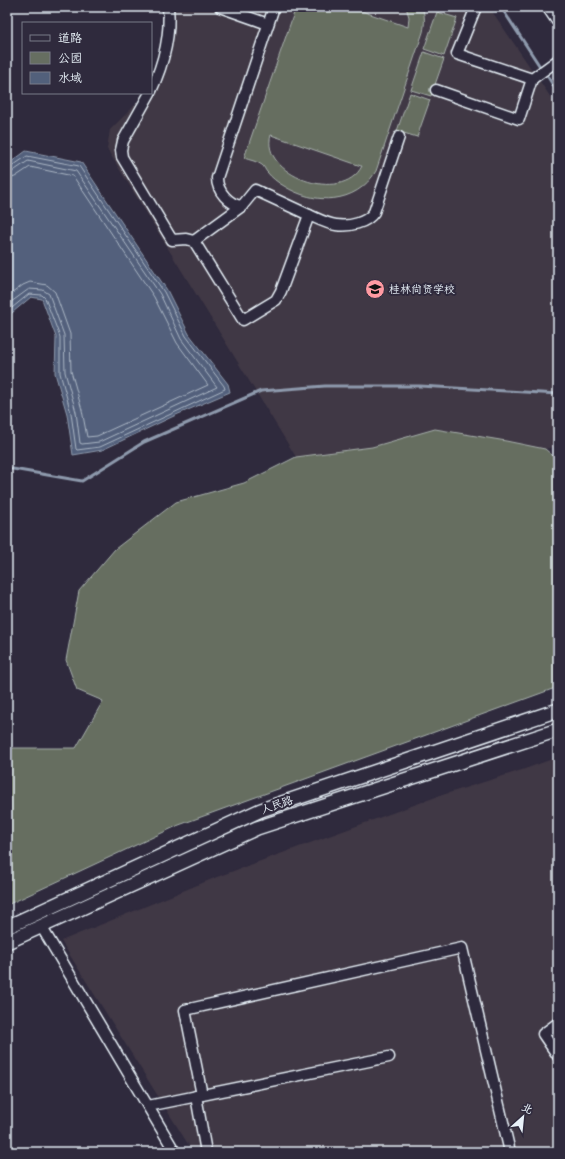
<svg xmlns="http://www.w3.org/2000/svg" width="565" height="1159" font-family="Pangolin,'LXGW WenKai TC',sans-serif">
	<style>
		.built { fill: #413845 }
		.green { fill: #666e61; stroke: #a7b0ac; fill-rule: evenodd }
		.water { fill: #52607b; stroke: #8e9aad }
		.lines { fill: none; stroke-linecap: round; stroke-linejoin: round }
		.shore { stroke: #acb7c6; stroke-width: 1 }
		.stream { stroke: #8e9aad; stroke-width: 3 }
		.minor-casing { stroke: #e8f1f8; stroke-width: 13 }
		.major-casing { stroke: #e8f1f8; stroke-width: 16 }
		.minor { stroke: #2f2a3d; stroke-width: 10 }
		.major { stroke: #2f2a3d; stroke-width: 13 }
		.labels { text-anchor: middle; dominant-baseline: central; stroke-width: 4; stroke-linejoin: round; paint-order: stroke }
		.poi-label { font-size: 11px; fill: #e8f1f8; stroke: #2f2a3d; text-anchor: start }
		.street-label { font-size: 11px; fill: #e8f1f8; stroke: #2f2a3d }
	</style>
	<rect width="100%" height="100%" fill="#2f2a3d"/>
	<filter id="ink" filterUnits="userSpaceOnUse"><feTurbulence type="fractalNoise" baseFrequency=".025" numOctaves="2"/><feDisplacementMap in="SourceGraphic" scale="8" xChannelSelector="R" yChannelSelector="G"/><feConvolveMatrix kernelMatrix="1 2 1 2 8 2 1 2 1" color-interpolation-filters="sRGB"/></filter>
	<g filter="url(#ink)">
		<g class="built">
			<polygon points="161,7 489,7 558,108 558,446 545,449 506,441 435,429 372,447 296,457 107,149 110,130 139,101 143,93 151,93 151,75 158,57 163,20"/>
			<polygon points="558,757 558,1152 193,1152 61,941 217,877 436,797 522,770"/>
		</g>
		<g class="green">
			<path d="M296,7h54l58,20 1,-10 -3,-10h16c3,8 3,16 1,25l-47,139c-20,34 -62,34 -92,15 -7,-4 -12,-8 -17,-14 -2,-2 -3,-6 -5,-7 -5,-4 -13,-5 -18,-7zM271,135l90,31h1c-20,40 -103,8 -91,-31z"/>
			<polygon points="437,12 457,18 444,56 424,49"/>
			<polygon points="424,52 444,59 431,96 411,90"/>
			<polygon points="410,93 430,100 417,137 397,131"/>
			<polygon points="435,429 506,441 545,449 558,460 558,687 179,825 7,905 7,746 13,748 76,748 103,701 77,690 66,660 79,591 115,549 176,502 244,483 296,457 372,447"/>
		</g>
		<polygon class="water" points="26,151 81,162 167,290 189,334 228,384 230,392 176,415 102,450 73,455 67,414 55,373 56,337 42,299 31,297 7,317 7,213 9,212 7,208 7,165"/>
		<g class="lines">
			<g class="shore">
				<polyline points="7,167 11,167 27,156 79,166 164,292 186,336 224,386 225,389 100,447 77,450 76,449 71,413 60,373 60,337 45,298 42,295 29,294 7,312"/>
				<polyline points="7,173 12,172 28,161 76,171 160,294 181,339 217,387 99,442 82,444 80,443 76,412 65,372 64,335 49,294 43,290 29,289 7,305"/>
				<polyline points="7,179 15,177 30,167 73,176 154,297 177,343 208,385 97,436 87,437 82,410 71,371 70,334 55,292 47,285 30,282 23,285 7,297"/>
			</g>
			<g class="stream">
				<polyline points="501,7 539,65"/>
				<polyline points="548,77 558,93"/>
				<polyline points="7,468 82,481 144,442 261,391 325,386 420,386 558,394"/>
			</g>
			<defs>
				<g id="minor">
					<polyline points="220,7 268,24"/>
					<polyline points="476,7 457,54 532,79 558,60"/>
					<polyline points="436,90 519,119 532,79"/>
					<path d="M151,91c12,-26 20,-55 17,-84"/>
					<path d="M150,93l-27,48 -2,9 1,7 50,83 14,-1 8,2 49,79 33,-20 5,-9 28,-76 -54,-25 -13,16c-13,-1 -25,-15 -25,-28l57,-171"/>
					<path d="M309,215c9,4 18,9 27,10 13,2 31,-2 38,-13l25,-75"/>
					<polyline points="194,241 242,206"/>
					<polyline points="41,926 175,1152"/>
					<polyline points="558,1023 543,1034 558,1056"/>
					<polyline points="202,1095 185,1010 462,948 510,1152"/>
					<polyline points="196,1096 206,1152"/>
					<polyline points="148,1106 389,1057"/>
				</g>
				<g id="major">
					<polyline points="549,7 558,20"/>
					<polyline points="7,927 261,810 558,710"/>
					<polyline points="7,942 257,828 558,730"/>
				</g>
			</defs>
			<use href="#minor" class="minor-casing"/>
			<use href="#major" class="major-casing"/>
			<use href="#minor" class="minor"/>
			<use href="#major" class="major"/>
		</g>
	</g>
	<defs>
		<symbol id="school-disc" viewBox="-11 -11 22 22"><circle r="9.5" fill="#ff9aa2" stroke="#2f2a3d"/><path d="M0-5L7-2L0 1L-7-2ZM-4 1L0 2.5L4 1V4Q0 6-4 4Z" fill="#111"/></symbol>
	</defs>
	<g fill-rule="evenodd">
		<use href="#school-disc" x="364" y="278" width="22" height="22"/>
	</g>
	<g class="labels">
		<g class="poi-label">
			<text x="389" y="289">桂林尚贤学校</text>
		</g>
		<g class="street-label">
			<text transform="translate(277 805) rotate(-19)">人民路</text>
		</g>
	</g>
	<rect width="565" height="1159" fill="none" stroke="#2f2a3d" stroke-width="24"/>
	<rect x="12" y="12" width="541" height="1135" fill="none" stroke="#e8f1f8" stroke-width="1.5" filter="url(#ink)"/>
	<rect x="22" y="22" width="130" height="72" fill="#2f2a3d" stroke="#797a88"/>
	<rect x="30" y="35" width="20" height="6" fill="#2f2a3d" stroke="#797a88"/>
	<text x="58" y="42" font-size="12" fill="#e8f1f8">道路</text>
	<rect x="30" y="52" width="20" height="12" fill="#666e61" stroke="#797a88"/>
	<text x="58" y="62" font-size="12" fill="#e8f1f8">公园</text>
	<rect x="30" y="72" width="20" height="12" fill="#52607b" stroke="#797a88"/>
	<text x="58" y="82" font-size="12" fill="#e8f1f8">水域</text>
	<g transform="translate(523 1117) rotate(27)" stroke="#2f2a3d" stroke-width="3" paint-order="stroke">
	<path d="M0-3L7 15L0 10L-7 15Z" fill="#e8f1f8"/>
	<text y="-6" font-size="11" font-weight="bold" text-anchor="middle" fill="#e8f1f8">北</text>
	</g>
</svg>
